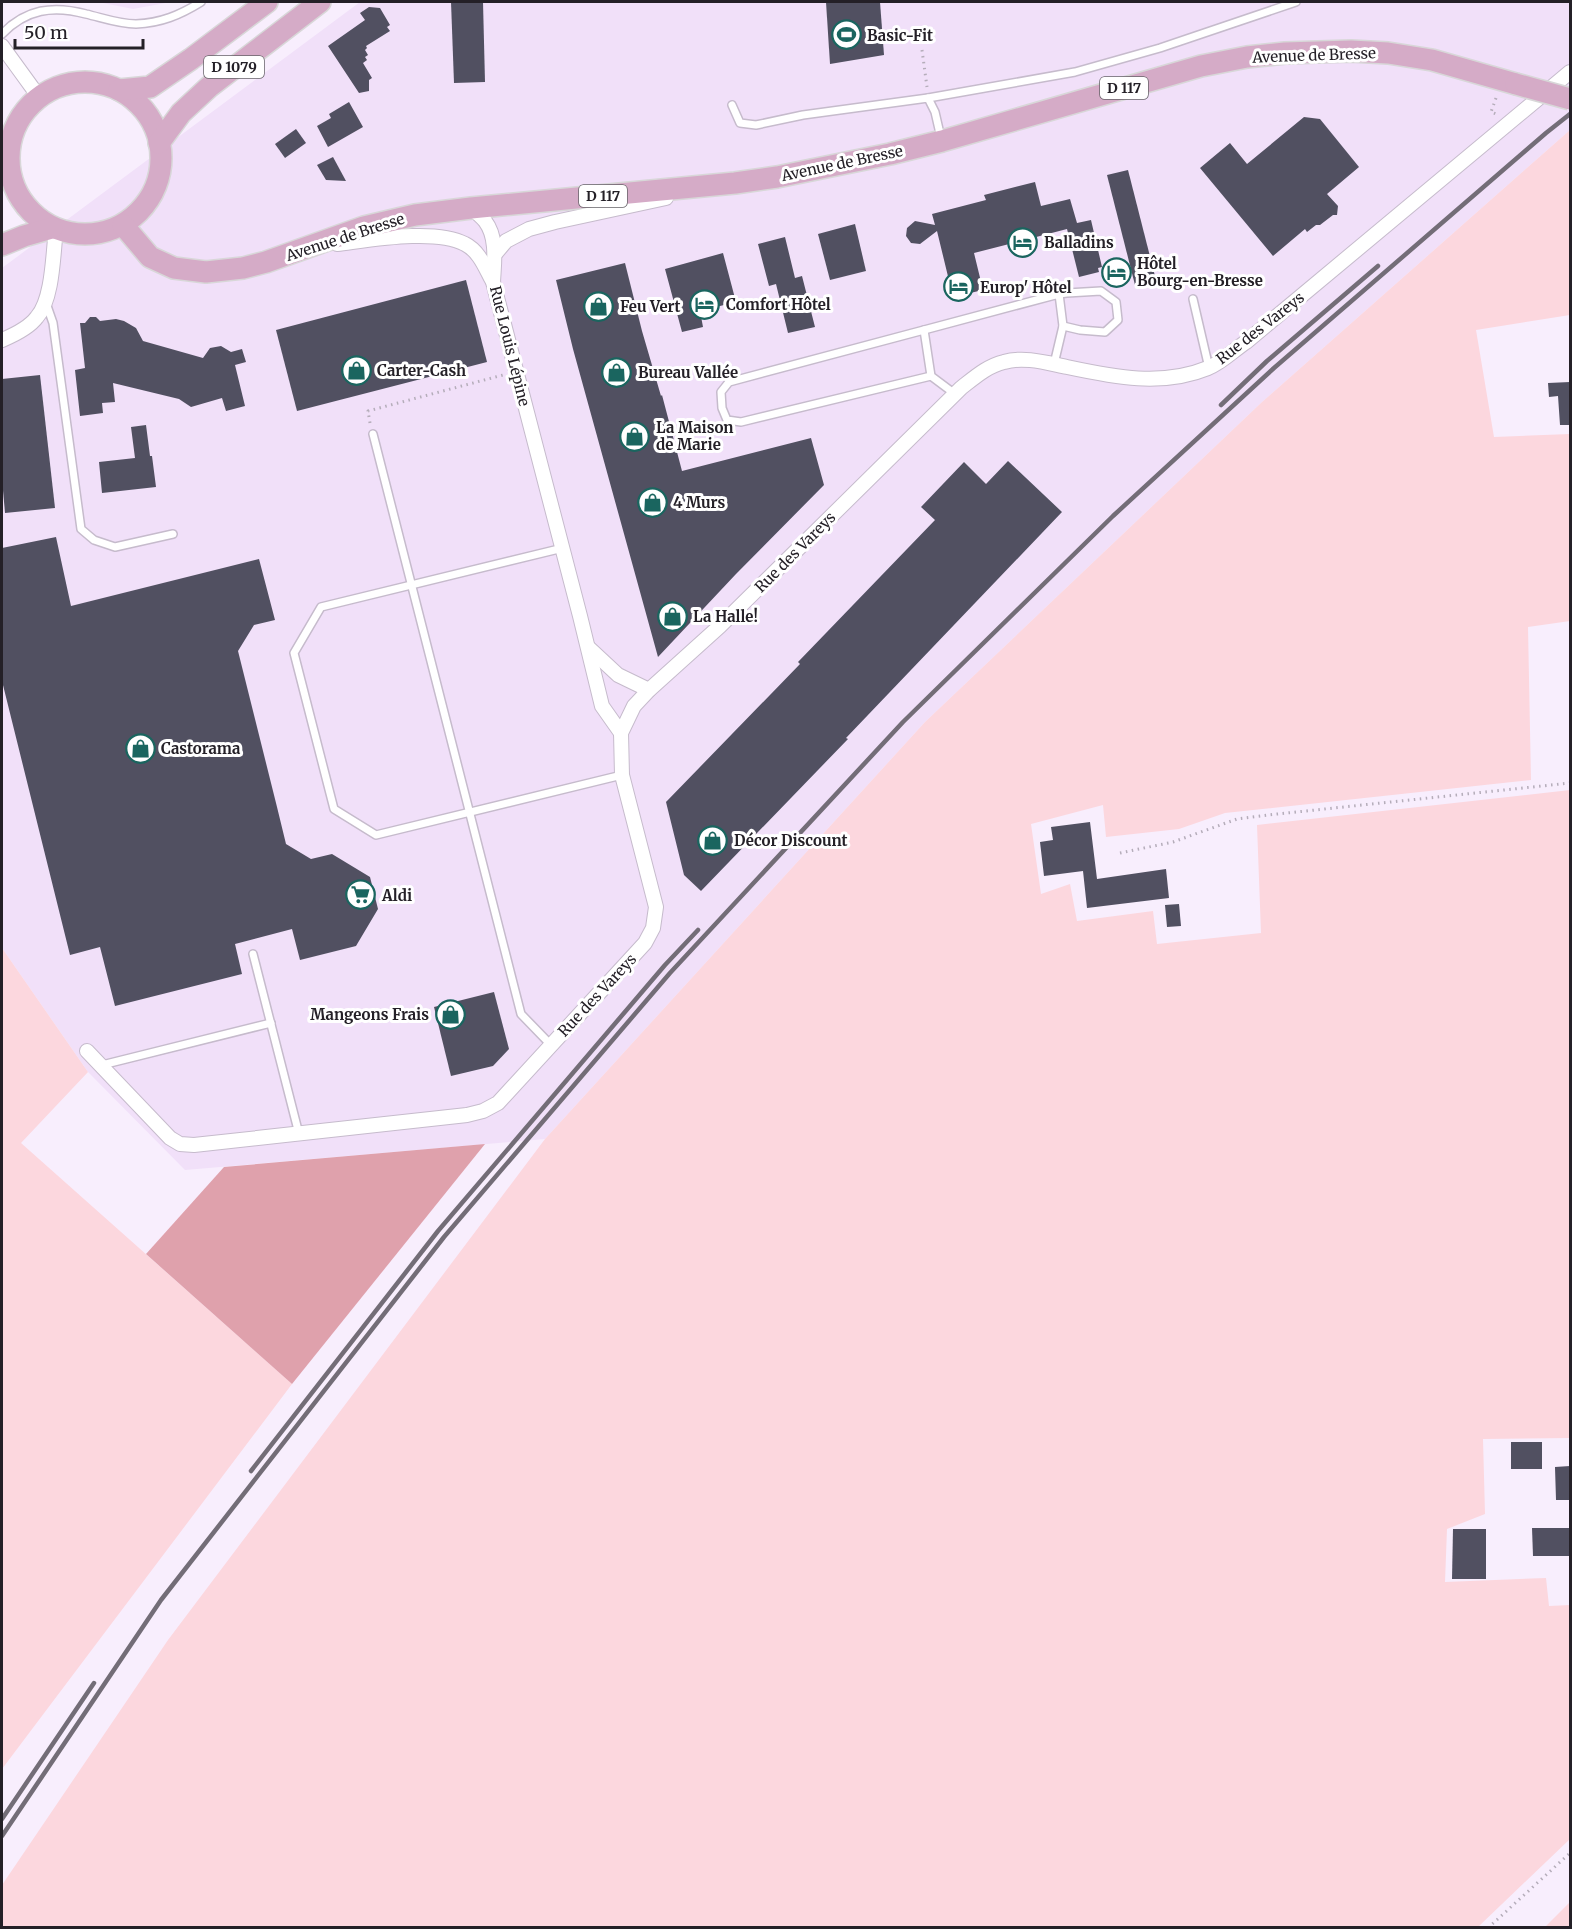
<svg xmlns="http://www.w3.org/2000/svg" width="1572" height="1929" font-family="Merriweather,serif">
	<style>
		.built { fill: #f1e0f9 }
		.green { fill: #fcd7de }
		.forest { fill: #dfa1ac }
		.building { fill: #515061 }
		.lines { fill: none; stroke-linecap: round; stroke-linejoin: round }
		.service-casing { stroke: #c6bbcc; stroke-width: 10 }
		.minor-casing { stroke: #c6bbcc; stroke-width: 16 }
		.primary-casing { stroke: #d8d7d8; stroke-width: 24 }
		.path { stroke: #b5adba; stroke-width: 3; stroke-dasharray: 1.5 4.5; stroke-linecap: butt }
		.service { stroke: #fff; stroke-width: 7 }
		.minor { stroke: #fff; stroke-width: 14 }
		.primary { stroke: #d5abc7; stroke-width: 21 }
		.rail { stroke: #736d77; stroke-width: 4.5 }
		.primary-bridge-casing { stroke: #d8d7d8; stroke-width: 24; stroke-linecap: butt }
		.primary-bridge { stroke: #d5abc7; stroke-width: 21 }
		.labels { text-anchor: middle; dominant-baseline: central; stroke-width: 6; stroke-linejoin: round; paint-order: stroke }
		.shield { fill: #fff; stroke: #666368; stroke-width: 1.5 }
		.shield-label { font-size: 14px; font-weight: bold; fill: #242027 }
		.poi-label { font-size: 15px; font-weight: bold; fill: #242027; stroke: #fff; text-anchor: start }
		.street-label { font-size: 15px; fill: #242027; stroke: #fff }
	</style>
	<rect width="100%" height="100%" fill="#f8eefd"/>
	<g class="built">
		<polygon points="98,2 171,2 133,9"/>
		<polygon points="360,2 1570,2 1570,130 1262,402 925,722 545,1139 185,1170 88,1072 2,948 2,268"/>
	</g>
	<g class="green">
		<polygon points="1570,130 1570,315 1476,330 1494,437 1570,434 1570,621 1528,627 1531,780 1225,813 1179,829 1106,837 1103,805 1031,824 1041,894 1070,884 1077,921 1153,911 1157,944 1261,933 1257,825 1570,790 1570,1438 1483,1439 1485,1514 1447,1529 1445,1582 1546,1578 1549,1606 1570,1605 1570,1839 1478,1927 2,1927 2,1885 168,1640 545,1139 925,722 1262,402"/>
		<polygon points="2,948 88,1072 21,1143 292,1384 2,1769"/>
		<polygon points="1570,1902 1570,1927 1545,1927"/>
	</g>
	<polygon class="forest" points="485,1144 292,1384 146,1254 224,1167"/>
	<g class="building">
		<polygon points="451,2 483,2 485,82 454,83"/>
		<polygon points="826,2 880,2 884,55 830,64"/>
		<polygon points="369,7 380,8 390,25 387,27 390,31 366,46 367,48 365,50 368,55 365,57 367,60 363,63 372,78 369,80 369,91 359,93 328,46 365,20 360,13"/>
		<polygon points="349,102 363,127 328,147 317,126 331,118 329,114"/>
		<polygon points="1304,117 1320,119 1359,167 1327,194 1338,206 1337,215 1333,215 1320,225 1316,225 1307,232 1305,229 1273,256 1200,168 1230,143 1247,164"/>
		<polygon points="296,129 306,143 285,158 275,144"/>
		<polygon points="333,157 346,181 326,180 317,165"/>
		<polygon points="1128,170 1156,280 1135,285 1107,175"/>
		<polygon points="1035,182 1041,206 1070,199 1077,223 1091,220 1102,267 1098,268 1099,272 1079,277 1067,229 974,253 983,290 953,297 937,231 920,244 911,243 906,236 907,228 915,221 935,225 932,214 986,200 984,195"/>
		<polygon points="855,224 866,271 830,280 818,234"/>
		<polygon points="785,237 795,278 802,276 815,327 788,333 776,284 769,286 758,244"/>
		<polygon points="723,253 736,302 700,311 703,327 682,332 665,269"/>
		<polygon points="625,263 642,331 661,396 662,395 682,471 811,438 824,485 736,574 658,657 573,349 556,280"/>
		<polygon points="466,280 487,362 297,411 276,330"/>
		<polygon points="90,317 96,317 100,321 116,319 124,321 136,328 143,341 203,358 210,348 221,346 231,352 242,349 246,362 235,365 245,406 226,411 222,398 191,407 179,399 113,383 115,402 102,403 103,413 80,416 75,370 85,368 80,323 85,323"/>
		<polygon points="40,375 55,508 5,513 2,479 2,379"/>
		<polygon points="1570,382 1570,425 1560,425 1558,396 1549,397 1548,383"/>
		<polygon points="146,425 150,456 152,456 156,487 102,493 99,462 135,458 131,427"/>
		<polygon points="1008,461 1062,512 846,738 848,739 701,891 684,875 666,802 800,664 798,662 935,520 921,507 964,462 986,484"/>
		<polygon points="56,537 71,606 259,559 275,620 254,625 238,651 277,807 286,844 311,859 332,854 370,877 378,909 356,946 300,960 292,929 235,944 242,974 115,1006 100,947 70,955 2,681 2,548"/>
		<polygon points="1090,822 1097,879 1166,869 1169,898 1087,908 1083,871 1044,876 1040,842 1053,840 1051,827"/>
		<polygon points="1179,904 1181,926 1167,927 1165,905"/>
		<polygon points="494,992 509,1049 493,1066 451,1076 434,1007"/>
		<rect x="1511" y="1442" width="31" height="27"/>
		<polygon points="1570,1466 1570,1500 1556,1500 1555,1467"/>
		<polygon points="1532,1528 1570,1528 1570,1556 1533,1556"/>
		<polygon points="1453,1529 1486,1529 1486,1579 1452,1579"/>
	</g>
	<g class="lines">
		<defs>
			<g id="service">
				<path d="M2,34c24,-25 51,-29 84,-20 17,4 33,10 50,10 25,-1 44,-9 65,-22"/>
				<polyline points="928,98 1075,72 1160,48 1296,2"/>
				<polyline points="732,105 740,123 756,125 803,115 928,98 935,112 941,138"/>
				<polyline points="1059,294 1067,293 1101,291 1116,302 1118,320 1105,332 1080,330 1063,326"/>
				<polyline points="1193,299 1209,368"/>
				<polyline points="46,303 53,323 81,529 94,540 115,547 173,534"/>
				<polyline points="924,330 729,382 721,392 722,408 727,420 741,422 931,376"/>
				<polyline points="955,394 931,376 924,330 1059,294 1063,326 1054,364"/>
				<polyline points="373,434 521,1014 551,1045"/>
				<polyline points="563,548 321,607 294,653 334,809 376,835 622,775"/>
				<polyline points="253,954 299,1134"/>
				<polyline points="102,1065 271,1023"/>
			</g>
			<g id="minor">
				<polyline points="2,46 39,97"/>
				<path d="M471,208c5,4 10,8 14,13 13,17 9,42 8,61l87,334 22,90 19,27"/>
				<path d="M337,244c33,-4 98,-16 128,0 14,7 20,23 27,36"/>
				<polyline points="495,254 506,241 529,229 555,222 666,198"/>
				<path d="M2,340c12,-5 27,-12 35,-23 16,-18 16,-64 19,-88"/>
				<polyline points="589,648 618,675 649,690"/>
				<path d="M87,1051l83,87 10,6 14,1 273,-30 16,-4 15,-8 147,-160 8,-15 3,-21 -34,-132 -1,-42 13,-27 15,-16 71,-64 241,-238c13,-10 26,-22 43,-26 20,-6 43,1 63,5 47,10 95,20 141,1 13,-5 26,-18 38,-26l324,-270"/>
			</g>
			<g id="primary">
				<circle cx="85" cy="158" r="76"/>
				<polyline points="119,90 150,87 191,59 267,2"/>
				<polyline points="159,143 181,113 209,87 320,2"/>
				<polyline points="123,225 150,257 174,268 206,272 243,268 266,262 364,227 415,215 471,208 735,183 777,177 890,154 942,141 1201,66 1247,57 1285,53 1351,51 1388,53 1432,60 1516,84"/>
				<polyline points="2,245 24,236 52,228"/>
			</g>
		</defs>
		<use href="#service" class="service-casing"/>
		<use href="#minor" class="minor-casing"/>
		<use href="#primary" class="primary-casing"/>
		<g class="path">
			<polyline points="922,50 927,87"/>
			<polyline points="1496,98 1491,112 1496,114"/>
			<polyline points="370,423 368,411 503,375"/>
			<polyline points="1120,853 1173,842 1237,819 1268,815 1570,783"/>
			<polyline points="1488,1928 1570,1853"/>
		</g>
		<use href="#service" class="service"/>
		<use href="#minor" class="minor"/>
		<use href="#primary" class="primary"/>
		<g class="rail">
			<polyline points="1221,405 1267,361 1378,266"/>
			<polyline points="251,1471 438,1231 665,965 698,930"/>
			<polyline points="2,1819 94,1683"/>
			<polyline points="2,1836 161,1600 444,1237 670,973 903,722 1113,516 1274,368 1546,133 1570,114"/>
		</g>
		<defs>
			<polyline id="primary-bridge" points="1516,84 1570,99"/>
		</defs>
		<use href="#primary-bridge" class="primary-bridge-casing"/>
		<use href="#primary-bridge" class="primary-bridge"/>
	</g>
	<defs>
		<symbol id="stadium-ring" viewBox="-11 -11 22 22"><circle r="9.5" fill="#fff" stroke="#1a655f" stroke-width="1.5"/><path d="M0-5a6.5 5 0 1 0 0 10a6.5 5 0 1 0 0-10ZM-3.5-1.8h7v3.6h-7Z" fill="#1a655f"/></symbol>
		<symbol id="hotel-ring" viewBox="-11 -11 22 22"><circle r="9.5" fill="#fff" stroke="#1a655f" stroke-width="1.5"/><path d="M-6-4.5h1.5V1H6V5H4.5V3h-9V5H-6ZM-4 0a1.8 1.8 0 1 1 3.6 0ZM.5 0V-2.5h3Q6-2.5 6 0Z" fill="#1a655f"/></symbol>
		<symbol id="shop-ring" viewBox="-11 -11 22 22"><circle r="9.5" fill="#fff" stroke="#1a655f" stroke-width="1.5"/><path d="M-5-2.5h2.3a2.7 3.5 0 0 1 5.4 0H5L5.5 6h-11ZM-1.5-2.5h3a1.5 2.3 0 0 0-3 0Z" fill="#1a655f"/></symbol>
		<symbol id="supermarket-ring" viewBox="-11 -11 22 22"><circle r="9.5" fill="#fff" stroke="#1a655f" stroke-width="1.5"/><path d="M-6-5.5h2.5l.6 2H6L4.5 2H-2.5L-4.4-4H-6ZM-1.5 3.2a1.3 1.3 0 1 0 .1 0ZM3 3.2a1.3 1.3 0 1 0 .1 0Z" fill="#1a655f"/></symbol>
	</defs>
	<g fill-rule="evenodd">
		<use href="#stadium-ring" x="830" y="18" width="33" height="33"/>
		<use href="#hotel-ring" x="1006" y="226" width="33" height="33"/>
		<use href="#hotel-ring" x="1100" y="256" width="33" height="33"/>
		<use href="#hotel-ring" x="942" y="270" width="33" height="33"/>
		<use href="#hotel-ring" x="688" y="288" width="33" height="33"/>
		<use href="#shop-ring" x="582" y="290" width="33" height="33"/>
		<use href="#shop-ring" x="340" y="354" width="33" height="33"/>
		<use href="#shop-ring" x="600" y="356" width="33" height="33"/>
		<use href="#shop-ring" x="618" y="420" width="33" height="33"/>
		<use href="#shop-ring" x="636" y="486" width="33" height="33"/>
		<use href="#shop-ring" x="656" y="600" width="33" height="33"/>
		<use href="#shop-ring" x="124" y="732" width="33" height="33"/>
		<use href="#shop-ring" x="696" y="824" width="33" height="33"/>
		<use href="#supermarket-ring" x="344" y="878" width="33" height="33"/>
		<use href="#shop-ring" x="434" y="998" width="33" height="33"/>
	</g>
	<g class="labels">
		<g class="shield">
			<rect x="204" y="56" width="60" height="22" rx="4.5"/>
			<rect x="1100" y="77" width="48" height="22" rx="4.5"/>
			<rect x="579" y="185" width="48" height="22" rx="4.5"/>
		</g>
		<g class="shield-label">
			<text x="234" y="67">D 1079</text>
			<text x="1124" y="88">D 117</text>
			<text x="603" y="196">D 117</text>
		</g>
		<g class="poi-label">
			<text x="867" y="35">Basic-Fit</text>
			<text x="1044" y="242">Balladins</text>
			<text x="1137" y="263">Hôtel<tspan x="1137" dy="17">Bourg-en-Bresse</tspan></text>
			<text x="980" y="287">Europ' Hôtel</text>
			<text x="726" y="304">Comfort Hôtel</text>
			<text x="620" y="306">Feu Vert</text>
			<text x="377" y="370">Carter-Cash</text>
			<text x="638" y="372">Bureau Vallée</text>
			<text x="656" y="427">La Maison<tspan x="656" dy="17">de Marie</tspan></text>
			<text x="673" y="502">4 Murs</text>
			<text x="693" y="616">La Halle!</text>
			<text x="161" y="748">Castorama</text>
			<text x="734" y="840">Décor Discount</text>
			<text x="382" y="895">Aldi</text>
			<text x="429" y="1014" text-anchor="end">Mangeons Frais</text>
		</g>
		<g class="street-label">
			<text transform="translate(1314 55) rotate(-2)">Avenue de Bresse</text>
			<text transform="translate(842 163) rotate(-12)">Avenue de Bresse</text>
			<text transform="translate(345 237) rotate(-18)">Avenue de Bresse</text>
			<text transform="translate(1260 328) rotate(-38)">Rue des Vareys</text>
			<text transform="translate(510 346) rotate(76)">Rue Louis Lépine</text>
			<text transform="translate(795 552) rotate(-45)">Rue des Vareys</text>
			<text transform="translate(597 995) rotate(-47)">Rue des Vareys</text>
		</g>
	</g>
	<rect width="1572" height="1929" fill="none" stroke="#242027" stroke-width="6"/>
	<path d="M15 39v9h128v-9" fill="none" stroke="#242027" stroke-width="3"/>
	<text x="24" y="39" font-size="18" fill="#242027" stroke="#ffffff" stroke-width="4.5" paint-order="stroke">50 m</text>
</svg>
